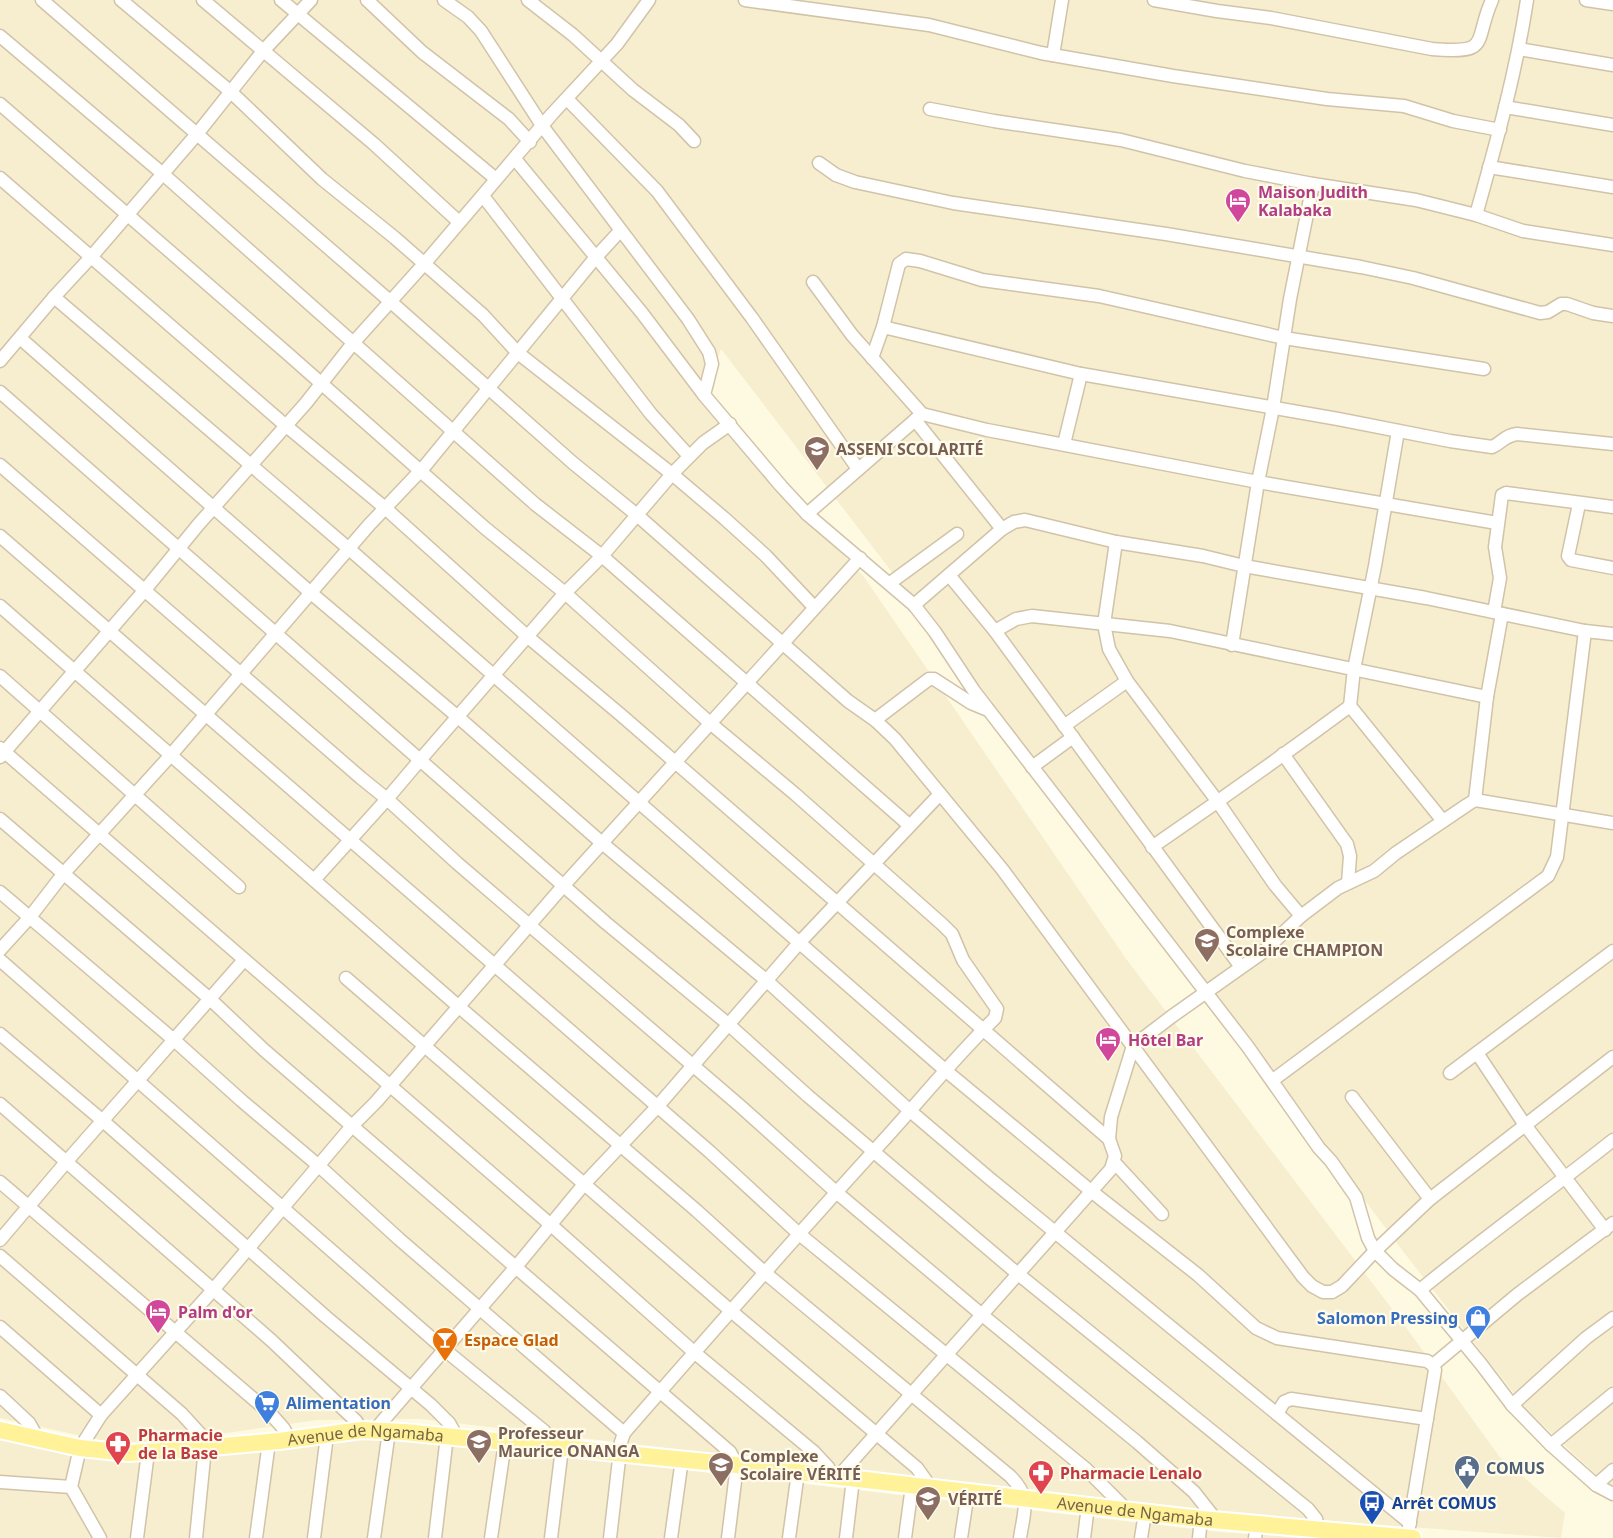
<svg xmlns="http://www.w3.org/2000/svg" width="1613" height="1538" font-family="'Noto Sans',sans-serif">
	<style>
		.residential { fill: #f7eed0 }
		.lines { fill: none; stroke-linecap: round; stroke-linejoin: round }
		.minor-casing { stroke: #d1c3a8; stroke-width: 15 }
		.major-casing { stroke: #fff; stroke-width: 20 }
		.minor { stroke: #fff; stroke-width: 12 }
		.major { stroke: #fff298; stroke-width: 16 }
		.labels { text-anchor: middle; dominant-baseline: central; stroke-width: 4.5; stroke-linejoin: round; paint-order: stroke }
		.hotel-label { font-size: 16px; font-weight: bold; fill: #b23c85; stroke: #fffcea; text-anchor: start }
		.education-label { font-size: 16px; font-weight: bold; fill: #785e54; stroke: #fffcea; text-anchor: start }
		.shop-label { font-size: 16px; font-weight: bold; fill: #366cbe; stroke: #fffcea; text-anchor: end }
		.food-label { font-size: 16px; font-weight: bold; fill: #c56008; stroke: #fffcea; text-anchor: start }
		.health-label { font-size: 16px; font-weight: bold; fill: #be3a42; stroke: #fffcea; text-anchor: start }
		.street-label { font-size: 16px; fill: #786446; stroke: #fffcea }
		.service-label { font-size: 16px; font-weight: bold; fill: #4e5e75; stroke: #fffcea; text-anchor: start }
		.transit-label { font-size: 16px; font-weight: bold; fill: #164399; stroke: #fffcea; text-anchor: start }
	</style>
	<rect width="100%" height="100%" fill="#fefae2"/>
	<g class="residential">
		<polygon points="0,0 1613,0 1613,1487 1606,1484 1526,1409 1402,1250 993,704 721,349 702,403 864,577 1127,960 1405,1326 1499,1456 1565,1513 1561,1538 1341,1522 1088,1498 421,1419 317,1420 151,1444 100,1440 0,1418"/>
		<polygon points="0,1437 91,1457 228,1453 370,1437 597,1460 1220,1532 1309,1538 0,1538"/>
	</g>
	<g class="lines">
		<defs>
			<g id="minor">
				<polyline points="42,0 391,302 573,463 637,515 848,701 875,720 895,739 1002,869 1303,1277 1312,1286 1323,1292 1332,1292 1342,1286 1375,1251 1430,1199 1613,1057"/>
				<polyline points="121,0 231,92 322,179 395,238 483,315 518,353 672,474 724,518 766,556 814,607"/>
				<polyline points="203,0 374,144 459,222"/>
				<polyline points="281,0 496,179"/>
				<polyline points="367,0 422,52 509,119 530,142"/>
				<polyline points="444,0 468,17 481,31 543,127 688,319 709,352 712,364 704,395"/>
				<polyline points="528,0 573,35 633,90 679,125 694,141"/>
				<polyline points="745,0 929,25 1041,53 1173,76 1327,99 1404,106 1453,121 1500,130"/>
				<path d="M1154,0l63,11 54,7 161,31c60,5 41,-6 60,-49"/>
				<polyline points="1586,0 1613,4"/>
				<polyline points="0,36 163,174 535,504 602,556 909,825"/>
				<polyline points="1519,49 1613,65"/>
				<polyline points="1053,55 1062,0"/>
				<polyline points="567,99 657,191 752,318 858,469"/>
				<path d="M0,104l288,250 197,174 80,65 145,130 85,71 148,131 9,9 11,26 34,49 -2,9c-44,43 -81,90 -123,135 -84,92 -166,186 -248,280l-3,9 -11,96"/>
				<polyline points="1505,107 1613,125"/>
				<polyline points="930,109 994,121 1121,140 1245,171 1313,184 1416,200 1476,215 1523,231 1613,245"/>
				<polyline points="515,159 642,313 704,395 781,486 807,514 914,605 935,632 974,691 1248,1047 1319,1148 1331,1161 1356,1197 1368,1238 1375,1251 1393,1269 1420,1290 1481,1364 1512,1405 1551,1445 1596,1485 1613,1494"/>
				<polyline points="819,163 836,175 855,182 953,203 1166,234 1361,267 1413,278 1540,313 1548,312 1561,304 1567,304 1593,313 1613,316"/>
				<polyline points="1489,167 1613,187"/>
				<polyline points="0,178 285,425 384,507 528,637 621,715 1109,1139 1115,1156 1111,1169 838,1477"/>
				<polyline points="483,196 651,414 689,456"/>
				<path d="M1476,215c20,-71 40,-142 51,-215"/>
				<polyline points="813,282 852,335 922,414"/>
				<polyline points="54,297 348,548 945,1070 1091,1191 1198,1275 1256,1328 1277,1338 1427,1361 1433,1365"/>
				<polyline points="883,327 899,264 906,259 920,261 982,280 1099,296 1284,338 1484,369"/>
				<polyline points="20,338 311,593 458,717 602,843 767,981 909,1110 989,1178 1410,1523"/>
				<path d="M872,358l11,-31 198,47 257,45 112,22 42,6c10,-4 11,-11 25,-13l96,10"/>
				<polyline points="0,361 54,297 92,256 197,134 263,51 311,0"/>
				<polyline points="0,392 420,760 565,593 602,556 672,474 703,443 730,424"/>
				<polyline points="915,420 1002,529"/>
				<polyline points="1398,431 1375,566 1354,669 1350,706 1443,821"/>
				<polyline points="1064,444 1081,374"/>
				<polyline points="0,465 361,778 387,799 420,760 606,923 728,1024 808,1096 1018,1274 1308,1509 1316,1519 1318,1529"/>
				<polyline points="1579,504 1568,556 1571,560 1613,568"/>
				<polyline points="807,514 922,414 987,430 1258,482 1497,523"/>
				<polyline points="0,536 710,1152 798,1233 1086,1469 1128,1511"/>
				<polyline points="1116,542 1104,624 1109,649 1127,681 1218,802 1275,885 1301,916"/>
				<polyline points="949,575 995,631 1241,967"/>
				<polyline points="890,583 957,534"/>
				<polyline points="914,605 1002,529 1014,522 1025,520 1116,542 1203,556 1244,566 1426,598 1585,631 1613,634"/>
				<path d="M0,606l458,400 239,205 67,61 246,204c22,22 14,34 10,62"/>
				<polyline points="1494,612 1500,578 1495,547 1502,495 1506,493 1613,507"/>
				<polyline points="995,631 1016,619 1032,616 1170,631 1487,697"/>
				<polyline points="1232,645 1258,482 1273,408 1290,299 1313,184"/>
				<polyline points="0,676 239,887"/>
				<polyline points="875,720 929,679 934,679 971,703 988,710"/>
				<polyline points="1064,726 1127,681"/>
				<polyline points="0,748 551,1225 695,1353 814,1452 828,1467 833,1477"/>
				<polyline points="1283,754 1347,844 1350,856 1348,883"/>
				<polyline points="0,757 144,591 198,525 306,403 354,342 424,264 552,114 617,44 649,0"/>
				<polyline points="1032,767 1073,737"/>
				<polyline points="1475,800 1487,697 1502,614"/>
				<polyline points="0,819 210,999 264,1050 730,1452 737,1465 728,1538"/>
				<path d="M1152,847c67,-46 133,-93 198,-141"/>
				<polyline points="314,880 387,799 457,863 739,1105 836,1192 981,1314 1137,1442 1194,1492 1216,1520"/>
				<polyline points="0,892 174,1040 242,1101 319,1166 399,1239 624,1433"/>
				<polyline points="0,950 30,917 64,873 170,756 369,525 424,467 596,257 620,231"/>
				<polyline points="0,960 445,1350 544,1431 556,1447"/>
				<polyline points="346,978 731,1311 917,1468 932,1489"/>
				<polyline points="0,1034 103,1121 326,1317 431,1405 449,1423 457,1437"/>
				<polyline points="1477,1053 1525,1125 1605,1230"/>
				<polyline points="1450,1073 1613,951"/>
				<polyline points="1273,1080 1548,876 1557,857 1585,631"/>
				<polyline points="1352,1097 1430,1199"/>
				<polyline points="0,1104 272,1341 356,1421 362,1430"/>
				<polyline points="1109,1139 1111,1117 1133,1046 1171,1017 1263,952 1301,916 1338,888 1374,871 1396,853 1467,805 1475,800 1613,823"/>
				<polyline points="1114,1162 1162,1214"/>
				<polyline points="0,1182 270,1413 284,1429 290,1440"/>
				<polyline points="0,1240 67,1161 244,960"/>
				<polyline points="0,1256 182,1414 212,1447"/>
				<path d="M1420,1290c63,-52 129,-99 193,-150"/>
				<polyline points="0,1327 101,1415"/>
				<polyline points="1433,1365 1518,1294 1613,1223"/>
				<polyline points="0,1396 29,1423 38,1439"/>
				<polyline points="1512,1405 1586,1338 1613,1318"/>
				<polyline points="1277,1414 1284,1402 1291,1399 1427,1419"/>
				<polyline points="374,1431 515,1268 585,1183 657,1107 799,943 940,794"/>
				<polyline points="1551,1445 1613,1394"/>
				<polyline points="0,1482 71,1487"/>
				<polyline points="1596,1485 1613,1470"/>
				<polyline points="1409,1527 1435,1370 1433,1365"/>
				<polyline points="100,1538 71,1487 80,1448 101,1415 213,1290 352,1126 376,1102 564,885 860,558"/>
				<polyline points="137,1538 148,1452"/>
				<polyline points="196,1538 205,1448"/>
				<polyline points="256,1538 269,1442"/>
				<polyline points="314,1538 327,1435"/>
				<polyline points="374,1538 389,1431"/>
				<polyline points="435,1538 447,1436"/>
				<polyline points="491,1538 505,1442"/>
				<polyline points="551,1538 562,1448"/>
				<polyline points="671,1538 682,1459"/>
				<polyline points="789,1538 798,1472"/>
				<polyline points="846,1538 853,1479"/>
				<polyline points="905,1538 912,1486"/>
				<polyline points="961,1538 968,1492"/>
				<polyline points="1084,1538 1088,1506"/>
				<polyline points="1141,1538 1145,1513"/>
				<polyline points="1199,1538 1201,1519"/>
				<polyline points="1255,1538 1257,1524"/>
			</g>
			<g id="major">
				<path id="s1" d="M0,1430l80,18 48,5 51,-3 100,-9 83,-11 42,2 333,33 464,54 212,19"/>
			</g>
		</defs>
		<use href="#minor" class="minor-casing"/>
		<use href="#major" class="major-casing"/>
		<use href="#minor" class="minor"/>
		<use href="#major" class="major"/>
	</g>
	<defs>
		<symbol id="hotel-pin" viewBox="-11 -11 22 30"><path d="M0 17L-7.5 6A9.5 9.5 0 1 1 7.5 6Z" fill="#d1479c" stroke="#fffcea"/><path d="M-6-4.5h1.5V1H6V5H4.5V3h-9V5H-6ZM-4 0a1.8 1.8 0 1 1 3.6 0ZM.5 0V-2.5h3Q6-2.5 6 0Z" fill="#fff"/></symbol>
		<symbol id="school-pin" viewBox="-11 -11 22 30"><path d="M0 17L-7.5 6A9.5 9.5 0 1 1 7.5 6Z" fill="#8d6e63" stroke="#fffcea"/><path d="M0-5L7-2L0 1L-7-2ZM-4 1L0 2.5L4 1V4Q0 6-4 4Z" fill="#fff"/></symbol>
		<symbol id="shop-pin" viewBox="-11 -11 22 30"><path d="M0 17L-7.5 6A9.5 9.5 0 1 1 7.5 6Z" fill="#3f7fe0" stroke="#fffcea"/><path d="M-5-2.5h2.3a2.7 3.5 0 0 1 5.4 0H5L5.5 6h-11ZM-1.5-2.5h3a1.5 2.3 0 0 0-3 0Z" fill="#fff"/></symbol>
		<symbol id="bar-pin" viewBox="-11 -11 22 30"><path d="M0 17L-7.5 6A9.5 9.5 0 1 1 7.5 6Z" fill="#e8710a" stroke="#fffcea"/><path d="M-6-5H6L.8 .8V4.5H3.5V6h-7V4.5H-.8V.8Z" fill="#fff"/></symbol>
		<symbol id="supermarket-pin" viewBox="-11 -11 22 30"><path d="M0 17L-7.5 6A9.5 9.5 0 1 1 7.5 6Z" fill="#3f7fe0" stroke="#fffcea"/><path d="M-6-5.5h2.5l.6 2H6L4.5 2H-2.5L-4.4-4H-6ZM-1.5 3.2a1.3 1.3 0 1 0 .1 0ZM3 3.2a1.3 1.3 0 1 0 .1 0Z" fill="#fff"/></symbol>
		<symbol id="pharmacy-pin" viewBox="-11 -11 22 30"><path d="M0 17L-7.5 6A9.5 9.5 0 1 1 7.5 6Z" fill="#e0444e" stroke="#fffcea"/><path d="M-2-6h4v4h4v4h-4v4h-4v-4h-4v-4h4Z" fill="#fff"/></symbol>
		<symbol id="civic-pin" viewBox="-11 -11 22 30"><path d="M0 17L-7.5 6A9.5 9.5 0 1 1 7.5 6Z" fill="#5c6f8a" stroke="#fffcea"/><path d="M-.6-6.5H3V-4.5H.6V-3L4-1V1h2V6H-6V1h2V-1L-.6-3ZM-1.2 2.5V6h2.4V2.5Z" fill="#fff"/></symbol>
		<symbol id="bus-pin" viewBox="-11 -11 22 30"><path d="M0 17L-7.5 6A9.5 9.5 0 1 1 7.5 6Z" fill="#1a4fb4" stroke="#fffcea"/><path d="M-5-6H5V4H4V6H2V4H-2V6H-4V4H-5ZM-3.5-4V0h7V-4ZM-3.5 1.2v1.5H-2V1.2ZM2 1.2v1.5H3.5V1.2Z" fill="#fff"/></symbol>
	</defs>
	<g fill-rule="evenodd">
		<use href="#hotel-pin" x="1223" y="186" width="30" height="40"/>
		<use href="#school-pin" x="802" y="434" width="30" height="40"/>
		<use href="#school-pin" x="1192" y="926" width="30" height="40"/>
		<use href="#hotel-pin" x="1093" y="1025" width="30" height="40"/>
		<use href="#hotel-pin" x="143" y="1297" width="30" height="40"/>
		<use href="#shop-pin" x="1463" y="1303" width="30" height="40"/>
		<use href="#bar-pin" x="430" y="1325" width="30" height="40"/>
		<use href="#supermarket-pin" x="252" y="1388" width="30" height="40"/>
		<use href="#school-pin" x="464" y="1427" width="30" height="40"/>
		<use href="#pharmacy-pin" x="103" y="1429" width="30" height="40"/>
		<use href="#school-pin" x="706" y="1450" width="30" height="40"/>
		<use href="#civic-pin" x="1452" y="1453" width="30" height="40"/>
		<use href="#pharmacy-pin" x="1026" y="1458" width="30" height="40"/>
		<use href="#school-pin" x="913" y="1484" width="30" height="40"/>
		<use href="#bus-pin" x="1357" y="1488" width="30" height="40"/>
	</g>
	<g class="labels">
		<g class="hotel-label">
			<text x="1258" y="192">Maison Judith<tspan x="1258" dy="18">Kalabaka</tspan></text>
			<text x="1128" y="1040">Hôtel Bar</text>
			<text x="178" y="1312">Palm d'or</text>
		</g>
		<g class="education-label">
			<text x="836" y="449">ASSENI SCOLARITÉ</text>
			<text x="1226" y="932">Complexe<tspan x="1226" dy="18">Scolaire CHAMPION</tspan></text>
			<text x="498" y="1433">Professeur<tspan x="498" dy="18">Maurice ONANGA</tspan></text>
			<text x="740" y="1456">Complexe<tspan x="740" dy="18">Scolaire VÉRITÉ</tspan></text>
			<text x="948" y="1499">VÉRITÉ</text>
		</g>
		<g class="shop-label">
			<text x="1458" y="1318">Salomon Pressing</text>
			<text x="286" y="1403" text-anchor="start">Alimentation</text>
		</g>
		<g class="food-label">
			<text x="464" y="1340">Espace Glad</text>
		</g>
		<g class="health-label">
			<text x="138" y="1435">Pharmacie<tspan x="138" dy="18">de la Base</tspan></text>
			<text x="1060" y="1473">Pharmacie Lenalo</text>
		</g>
		<g class="street-label">
			<text stroke="none"><textPath href="#s1" startOffset="369">Avenue de Ngamaba</textPath></text>
			<text stroke="none"><textPath href="#s1" startOffset="1143">Avenue de Ngamaba</textPath></text>
		</g>
		<g class="service-label">
			<text x="1486" y="1468">COMUS</text>
		</g>
		<g class="transit-label">
			<text x="1392" y="1503">Arrêt COMUS</text>
		</g>
	</g>
</svg>
